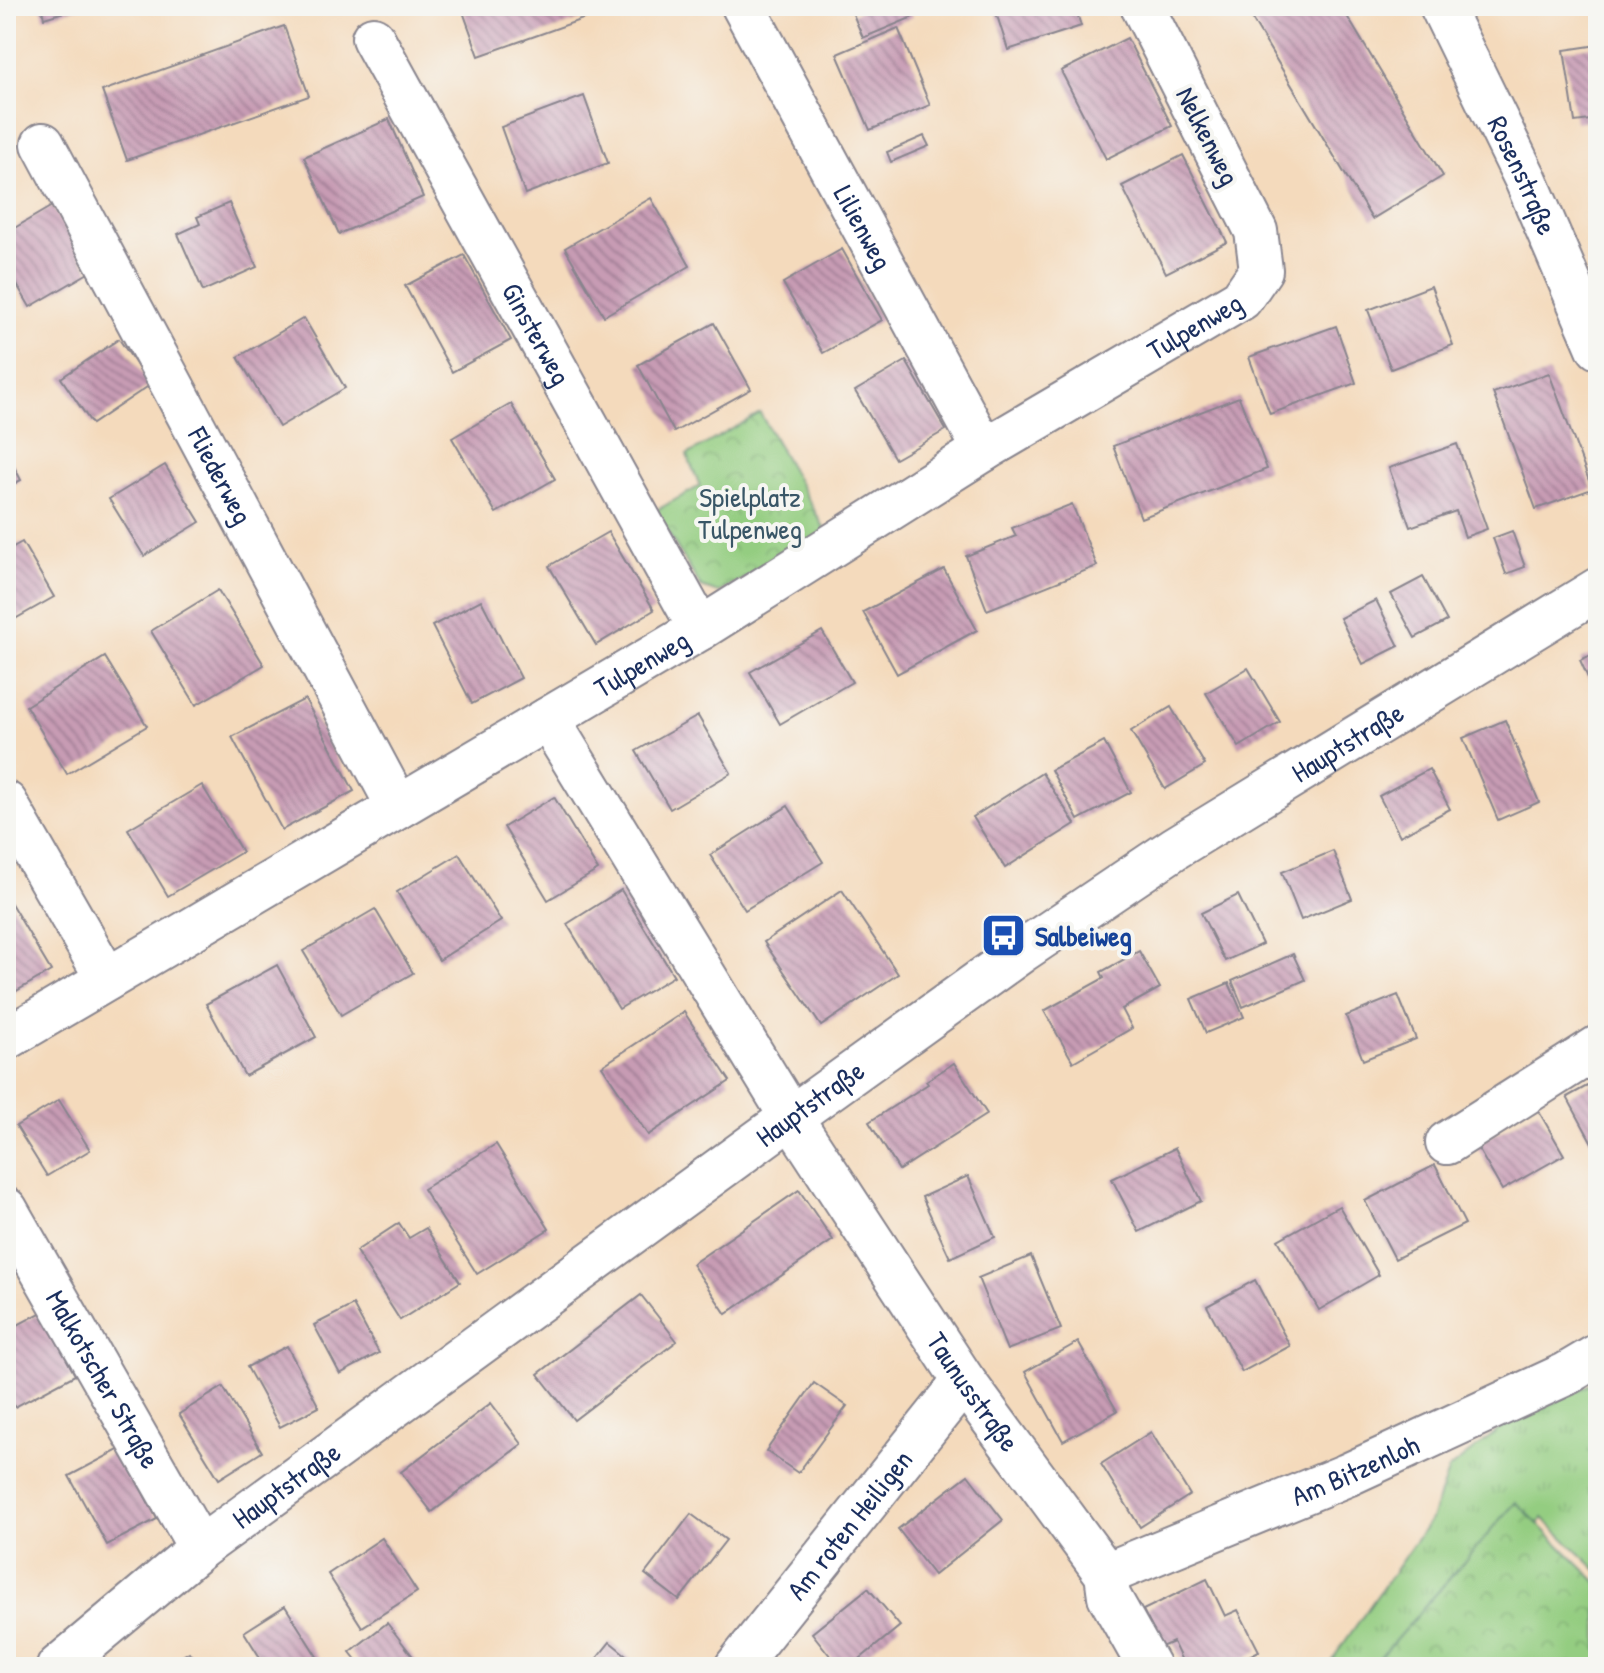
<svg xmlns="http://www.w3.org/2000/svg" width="1604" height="1673" font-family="'Patrick Hand',sans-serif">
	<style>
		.grass { fill: url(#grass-tufts); stroke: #587e70; stroke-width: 2 }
		.park { fill: url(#park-crowns); stroke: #587e70; stroke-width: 2 }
		.building { fill: url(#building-back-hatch) }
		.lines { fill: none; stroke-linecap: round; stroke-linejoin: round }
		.minor-casing { stroke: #88848d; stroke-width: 46 }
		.minor { stroke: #fff; stroke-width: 42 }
		.labels { text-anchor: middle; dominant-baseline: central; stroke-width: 8; stroke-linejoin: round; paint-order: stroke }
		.street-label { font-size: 28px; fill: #1b2f5e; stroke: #f6f6f2 }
		.park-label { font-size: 28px; fill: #395667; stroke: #f6f6f2 }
		.transit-label { font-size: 28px; font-weight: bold; fill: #164399; stroke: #f6f6f2; text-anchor: start }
	</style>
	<defs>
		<pattern id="grass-tufts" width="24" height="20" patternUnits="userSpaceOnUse" patternTransform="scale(2)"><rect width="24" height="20" fill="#94cd81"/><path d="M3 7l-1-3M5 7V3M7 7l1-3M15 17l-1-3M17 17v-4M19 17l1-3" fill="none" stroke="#7fb072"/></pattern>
		<pattern id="park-crowns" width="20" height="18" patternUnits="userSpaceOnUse" patternTransform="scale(2)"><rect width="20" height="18" fill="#94cd81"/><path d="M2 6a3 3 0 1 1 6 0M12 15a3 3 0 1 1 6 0" fill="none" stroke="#7fb072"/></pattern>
		<pattern id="building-back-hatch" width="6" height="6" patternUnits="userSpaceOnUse" patternTransform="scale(2)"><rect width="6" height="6" fill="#c79bb4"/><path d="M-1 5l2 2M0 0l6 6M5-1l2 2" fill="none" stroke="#a17f96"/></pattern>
	</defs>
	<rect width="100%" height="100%" fill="#f6f6f2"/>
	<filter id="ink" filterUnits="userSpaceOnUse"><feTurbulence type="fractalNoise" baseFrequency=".0125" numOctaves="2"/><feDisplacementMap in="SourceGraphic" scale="16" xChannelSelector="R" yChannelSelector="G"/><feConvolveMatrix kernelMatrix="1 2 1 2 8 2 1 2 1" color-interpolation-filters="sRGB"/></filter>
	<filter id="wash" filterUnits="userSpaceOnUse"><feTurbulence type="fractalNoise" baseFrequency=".006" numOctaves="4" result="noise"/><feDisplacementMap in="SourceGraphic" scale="32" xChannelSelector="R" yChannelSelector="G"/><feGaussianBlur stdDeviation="1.8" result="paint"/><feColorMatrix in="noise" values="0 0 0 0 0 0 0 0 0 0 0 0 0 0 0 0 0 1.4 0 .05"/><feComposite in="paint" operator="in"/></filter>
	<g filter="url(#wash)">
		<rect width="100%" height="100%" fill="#f4dabc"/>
		<polygon class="grass" points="1598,1380 1598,1571 1543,1518 1419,1667 1327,1667 1431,1519 1449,1469 1500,1429"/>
		<g class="park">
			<polygon points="760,413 827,533 718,593 701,587 655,511 700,486 687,455"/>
			<polygon points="1516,1502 1598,1583 1598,1667 1372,1667"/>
		</g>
		<g id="blocks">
			<g class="building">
				<polygon points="41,6 81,6 81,7 44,18"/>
				<polygon points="461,6 610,6 611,9 479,56"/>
				<polygon points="872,6 908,6 913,17 863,38 853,14"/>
				<polygon points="994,6 1075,6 1081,26 1008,50"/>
				<polygon points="1244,6 1341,6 1443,176 1372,219"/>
				<polygon points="284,26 309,96 127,160 102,91"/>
				<polygon points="898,28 930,105 870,130 837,54"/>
				<polygon points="1127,38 1172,126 1106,159 1061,71"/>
				<polygon points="1598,45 1598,119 1575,122 1564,50"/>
				<polygon points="584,96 608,163 525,194 501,127"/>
				<polygon points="389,119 423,197 339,234 304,157"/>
				<polygon points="924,136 929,146 891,162 887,152"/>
				<polygon points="1183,155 1227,242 1166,273 1122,186"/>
				<polygon points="651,198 690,266 604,316 565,248"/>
				<polygon points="229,203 257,267 203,291 178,234 200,224 197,217"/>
				<polygon points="52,206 90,272 30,307 6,266 6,233"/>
				<polygon points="842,249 882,320 823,353 783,283"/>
				<polygon points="464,255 511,340 452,372 405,286"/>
				<polygon points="1431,286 1453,345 1391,369 1368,310"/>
				<polygon points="304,318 345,388 279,427 238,357"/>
				<polygon points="714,323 751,389 674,432 638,365"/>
				<polygon points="1336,326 1356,383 1270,414 1249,357"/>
				<polygon points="119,339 150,385 92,424 61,378"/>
				<polygon points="906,361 946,430 895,459 855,391"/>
				<polygon points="1549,373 1592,489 1536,509 1493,393"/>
				<polygon points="1239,397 1267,469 1141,518 1113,446"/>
				<polygon points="511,404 555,479 496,513 452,438"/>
				<polygon points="1457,444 1487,529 1465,537 1456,511 1410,527 1389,468"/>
				<polygon points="6,451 21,480 6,488"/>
				<polygon points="165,465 200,522 144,556 109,499"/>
				<polygon points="1072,504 1097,566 987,610 966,556 1016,536 1012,528"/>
				<polygon points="1512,531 1525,567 1506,574 1493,538"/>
				<polygon points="608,532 654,610 596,645 549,566"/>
				<polygon points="22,542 54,597 6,624 6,551"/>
				<polygon points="944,569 977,630 897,674 863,612"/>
				<polygon points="1423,577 1447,621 1415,638 1391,594"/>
				<polygon points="218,590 264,665 196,705 151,631"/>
				<polygon points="481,600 521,678 472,704 432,626"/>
				<polygon points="1376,600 1399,646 1363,664 1340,618"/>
				<polygon points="822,631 852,682 780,724 750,672"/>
				<polygon points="1598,652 1598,700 1580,660"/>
				<polygon points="105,657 147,726 67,774 26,706"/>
				<polygon points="1248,668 1280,722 1239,747 1206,693"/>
				<polygon points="305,699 354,791 282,830 232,737"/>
				<polygon points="1171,707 1205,765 1165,789 1131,731"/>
				<polygon points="698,716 731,773 670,809 636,751"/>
				<polygon points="1505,720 1539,802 1498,820 1463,738"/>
				<polygon points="1104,742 1131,792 1078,820 1051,770"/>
				<polygon points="1429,769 1450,809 1400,836 1379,796"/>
				<polygon points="1042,773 1075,824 1005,868 973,817"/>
				<polygon points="202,785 242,852 168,896 128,829"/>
				<polygon points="554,797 598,870 548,900 504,827"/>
				<polygon points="788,806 823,862 745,910 710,855"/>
				<polygon points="1333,851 1352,899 1301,920 1282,872"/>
				<polygon points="459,854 501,921 439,960 397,892"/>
				<polygon points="621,890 674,976 619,1009 567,924"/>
				<polygon points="842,890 898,974 821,1026 764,942"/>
				<polygon points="6,895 51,971 6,997"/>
				<polygon points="1238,895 1262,944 1225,961 1201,913"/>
				<polygon points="375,909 413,973 341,1015 303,951"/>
				<polygon points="1139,951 1160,988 1122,1009 1132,1028 1073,1062 1044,1011 1104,978 1101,972"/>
				<polygon points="1293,954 1305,980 1243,1007 1232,981"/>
				<polygon points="277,965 316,1037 245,1076 206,1004"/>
				<polygon points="1229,983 1244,1017 1206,1033 1191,999"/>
				<polygon points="1398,995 1416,1039 1363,1060 1346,1016"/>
				<polygon points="684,1012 730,1081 648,1135 602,1066"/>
				<polygon points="954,1063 987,1114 899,1170 869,1122 928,1084 926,1081"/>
				<polygon points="1598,1080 1598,1154 1567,1097"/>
				<polygon points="59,1100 90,1150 47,1176 16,1126"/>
				<polygon points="1538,1110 1564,1155 1502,1190 1476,1145"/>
				<polygon points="496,1144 549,1229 477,1274 423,1189"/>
				<polygon points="1175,1148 1201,1201 1139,1232 1112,1179"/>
				<polygon points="1435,1165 1465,1224 1395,1259 1365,1201"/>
				<polygon points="968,1176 995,1237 950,1258 922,1197"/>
				<polygon points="799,1190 833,1240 726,1314 692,1264"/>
				<polygon points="1339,1206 1379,1275 1319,1310 1278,1240"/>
				<polygon points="399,1223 409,1238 426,1228 460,1282 400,1320 356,1251"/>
				<polygon points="1031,1256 1061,1329 1007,1350 978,1278"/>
				<polygon points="1255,1280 1290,1346 1242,1372 1207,1306"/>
				<polygon points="641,1295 677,1341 574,1420 538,1374"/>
				<polygon points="353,1305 379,1353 340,1374 314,1325"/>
				<polygon points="42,1312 75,1375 15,1407 6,1390 6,1331"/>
				<polygon points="1078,1342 1117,1411 1063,1441 1025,1372"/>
				<polygon points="287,1346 319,1407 280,1427 247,1367"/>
				<polygon points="814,1383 847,1406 798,1473 766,1451"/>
				<polygon points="223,1387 262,1452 219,1479 179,1414"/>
				<polygon points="491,1403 522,1444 432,1512 401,1472"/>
				<polygon points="1151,1432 1190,1495 1140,1527 1101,1464"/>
				<polygon points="120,1449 157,1519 107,1545 69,1476"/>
				<polygon points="968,1475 1003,1520 934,1575 898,1529"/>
				<polygon points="691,1514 726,1540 679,1600 645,1574"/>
				<polygon points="382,1538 417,1592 362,1627 328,1574"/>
				<polygon points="1207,1579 1225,1616 1238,1610 1259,1651 1227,1667 1185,1667 1173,1642 1161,1647 1143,1610"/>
				<polygon points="868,1588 900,1626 850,1667 839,1667 812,1633"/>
				<polygon points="285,1606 321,1663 315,1667 266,1667 244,1632"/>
				<polygon points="387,1623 421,1667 362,1667 350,1652"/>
				<polygon points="610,1642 641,1667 590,1667"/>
				<polygon points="189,1652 198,1667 164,1667"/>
			</g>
		</g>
	</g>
	<g filter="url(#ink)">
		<use href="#blocks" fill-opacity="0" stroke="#88848d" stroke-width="2"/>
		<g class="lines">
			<defs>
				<g id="minor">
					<path id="s1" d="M743,6l241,444"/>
					<path id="s2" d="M1441,6l85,174 72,168"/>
					<path id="s3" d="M373,38l327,591"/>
					<path id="s4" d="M43,144l355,663"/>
					<path id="s5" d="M548,719l243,398 173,264 142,193 3,22 40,71"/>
					<polyline points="6,803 107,979"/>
					<path id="s6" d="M6,1039l694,-410 284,-179 257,-151 20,-29 -5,-39 -114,-225"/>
					<polyline points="1447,1143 1598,1047"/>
					<path id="s7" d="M6,1209l194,339"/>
					<path id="s8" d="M1106,1574l241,-99 219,-101 32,-19"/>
					<path id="s9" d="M58,1667l142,-119 591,-431 231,-166 153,-103 423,-259"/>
					<path id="s10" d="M736,1667l228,-286"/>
				</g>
			</defs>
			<use href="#minor" class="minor-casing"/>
			<use href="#minor" class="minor"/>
		</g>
	</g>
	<defs>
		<symbol id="bus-square" viewBox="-11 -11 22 22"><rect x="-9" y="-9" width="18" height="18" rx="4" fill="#1a4fb4" stroke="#f6f6f2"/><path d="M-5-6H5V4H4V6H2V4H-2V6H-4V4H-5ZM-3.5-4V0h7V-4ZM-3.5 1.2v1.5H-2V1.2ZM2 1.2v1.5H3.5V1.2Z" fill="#fff"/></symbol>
	</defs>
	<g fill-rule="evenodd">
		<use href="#bus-square" x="978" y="910" width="51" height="51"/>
	</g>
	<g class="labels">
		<g class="street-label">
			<text transform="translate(1208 136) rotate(63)">Nelkenweg</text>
			<text stroke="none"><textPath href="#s2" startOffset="188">Rosenstraße</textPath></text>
			<text stroke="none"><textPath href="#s1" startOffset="252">Lilienweg</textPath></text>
			<text stroke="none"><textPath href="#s6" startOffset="1386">Tulpenweg</textPath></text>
			<text stroke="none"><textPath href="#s3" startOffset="338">Ginsterweg</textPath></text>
			<text stroke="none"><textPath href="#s4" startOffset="376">Fliederweg</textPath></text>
			<text stroke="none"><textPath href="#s6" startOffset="738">Tulpenweg</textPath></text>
			<text stroke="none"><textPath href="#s9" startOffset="1588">Hauptstraße</textPath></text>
			<text stroke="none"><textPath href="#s9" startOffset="940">Hauptstraße</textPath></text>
			<text stroke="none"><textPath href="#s7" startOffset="196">Malkotscher Straße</textPath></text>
			<text stroke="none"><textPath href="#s5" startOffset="796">Taunusstraße</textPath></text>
			<text stroke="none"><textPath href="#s8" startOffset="270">Am Bitzenloh</textPath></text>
			<text stroke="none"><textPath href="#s9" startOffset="292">Hauptstraße</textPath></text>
			<text stroke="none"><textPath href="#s10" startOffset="182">Am roten Heiligen</textPath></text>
		</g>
		<g class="park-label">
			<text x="750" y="497">Spielplatz<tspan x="750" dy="32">Tulpenweg</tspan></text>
		</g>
		<g class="transit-label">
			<text x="1035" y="936">Salbeiweg</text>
		</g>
	</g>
	<rect width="1604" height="1673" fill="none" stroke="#f6f6f2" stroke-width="32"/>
</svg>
